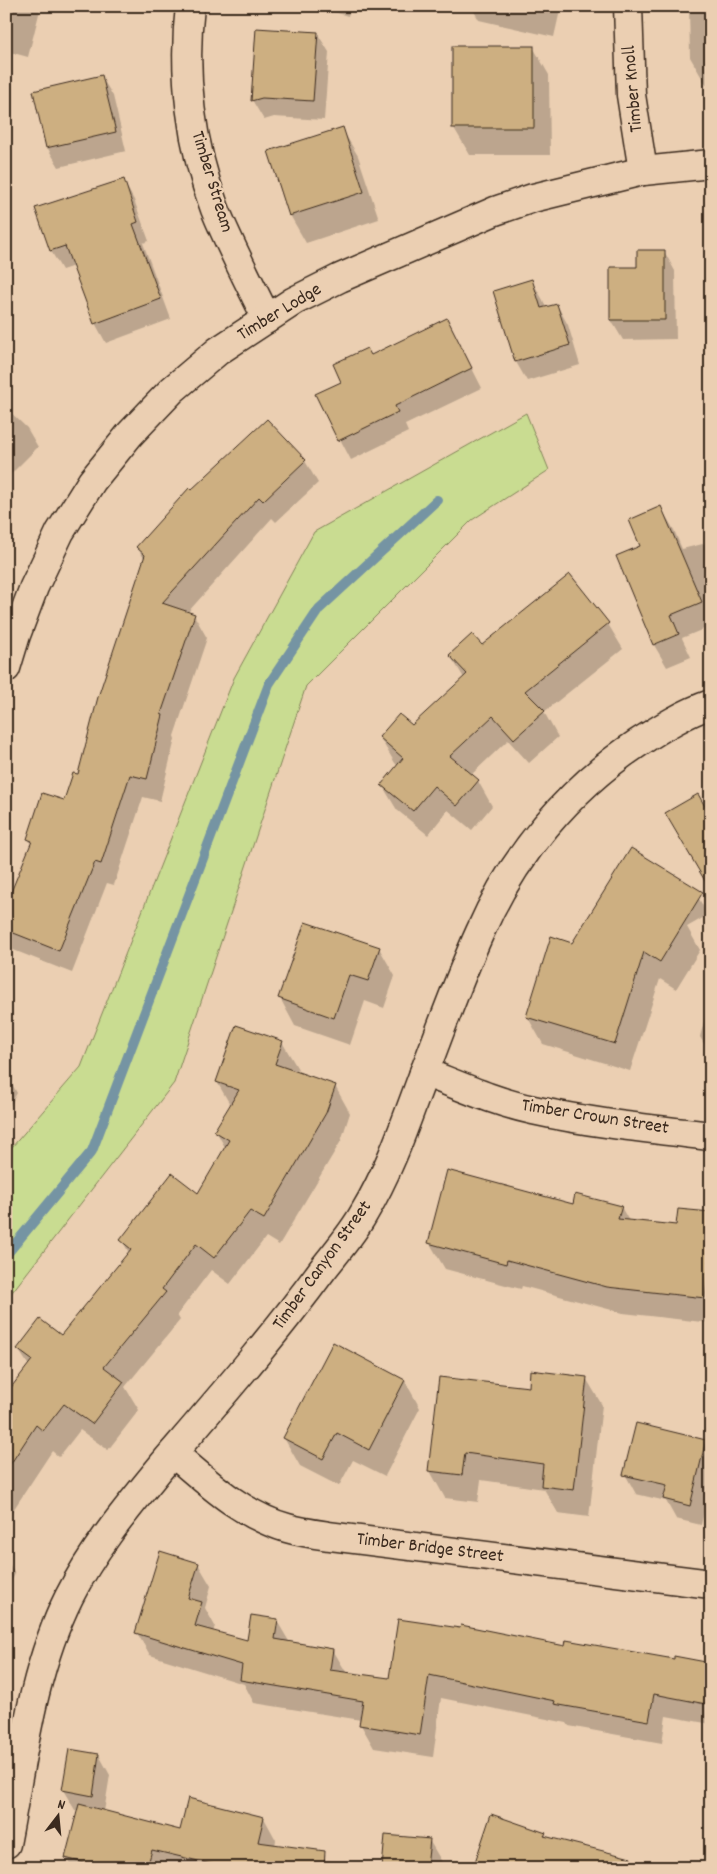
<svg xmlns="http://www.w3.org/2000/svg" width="717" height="1874" font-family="Dekko,sans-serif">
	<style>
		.green { fill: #c9dc91; stroke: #828358 }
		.shadow { fill: #0003 }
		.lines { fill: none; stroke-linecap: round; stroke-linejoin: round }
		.stream { stroke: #7494a3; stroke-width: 10 }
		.building { fill: #cdaf81; stroke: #3b2a1e }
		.street-casing { stroke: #3b2a1e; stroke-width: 31 }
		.street { stroke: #ebcfb2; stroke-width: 28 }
		.labels { text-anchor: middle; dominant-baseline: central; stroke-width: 5; stroke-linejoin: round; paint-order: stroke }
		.street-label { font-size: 19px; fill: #3b2a1e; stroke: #ebcfb2 }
	</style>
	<rect width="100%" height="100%" fill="#ebcfb2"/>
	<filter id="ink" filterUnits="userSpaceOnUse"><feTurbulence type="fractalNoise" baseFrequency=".02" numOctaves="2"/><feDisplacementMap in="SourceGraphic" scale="10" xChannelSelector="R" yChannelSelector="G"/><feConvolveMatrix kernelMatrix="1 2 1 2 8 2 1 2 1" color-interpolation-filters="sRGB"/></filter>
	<g filter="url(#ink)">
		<polygon class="green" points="526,413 549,470 472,520 306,686 174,1083 6,1300 6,1154 81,1067 234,678 314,532"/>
		<g class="shadow">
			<polygon points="6,6 41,6 28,57 6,51"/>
			<polygon points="313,6 351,6 348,16"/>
			<polygon points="471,6 561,6 554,37 479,20"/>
			<polygon points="689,6 711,6 711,85 706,85 690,57"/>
			<polygon points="317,33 329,52 324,120 274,117 264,120 252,100"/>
			<polygon points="533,47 549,75 550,155 470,155 454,128"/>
			<polygon points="101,76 113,96 126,151 59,167 47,147"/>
			<polygon points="342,129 358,156 379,219 306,243 290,215"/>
			<polygon points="123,180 134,200 149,241 143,243 171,319 106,343 95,323 74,266 62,270 51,251 37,209"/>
			<polygon points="664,251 675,271 676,339 623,340 611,320 611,269 638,268"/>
			<polygon points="532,281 543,300 546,308 557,305 568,325 580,365 527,381 516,362"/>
			<polygon points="447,319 482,388 405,425 408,432 351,460 317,395 343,382 370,356"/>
			<polygon points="6,408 27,428 38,447 6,479"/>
			<polygon points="305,461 318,483 276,522 272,518 187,613 194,615 207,638 174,736 175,739 160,801 143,797 114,885 107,883 72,973 11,949 6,940 6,907 32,845 28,839 65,801 79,776 145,560 137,547 192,492"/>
			<polygon points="661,508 674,530 682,549 711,542 711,626 682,638 691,657 667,667 654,645 618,556 642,547"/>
			<polygon points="569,576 608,624 623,649 544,712 558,737 529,763 508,740 471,775 478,781 492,806 472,830 448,810 428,835 397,810 382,785 398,766 395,763 380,738 412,726 464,678 450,655 482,646"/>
			<polygon points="711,808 711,890 706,811"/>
			<polygon points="693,888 708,915 687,927 700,950 676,989 660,979 630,1071 543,1044 527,1016 572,944"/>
			<polygon points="379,948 395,976 384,1008 365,1001 350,1045 295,1026 280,998"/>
			<polygon points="711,995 711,1055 700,1037"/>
			<polygon points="282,1042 298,1069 296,1073 335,1086 350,1113 341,1141 279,1245 266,1237 230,1284 211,1270 177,1315 180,1320 125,1387 139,1410 108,1450 80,1430 59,1457 52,1451 6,1521 6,1396 29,1366 18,1349 61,1336 129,1253 122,1240 199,1194 226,1149 216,1131 231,1106 217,1082"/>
			<polygon points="6,1073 17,1093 6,1113"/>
			<polygon points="573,1205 621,1207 629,1221 677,1226 711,1214 711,1323 623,1313 522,1286 521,1289 445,1269 429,1242"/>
			<polygon points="586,1378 602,1405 589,1517 558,1513 544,1489 481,1480 478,1502 445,1498 430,1471 530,1389"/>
			<polygon points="405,1381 420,1408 385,1476 353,1460 339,1486 300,1466 284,1438"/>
			<polygon points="705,1441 711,1452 711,1483 701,1525 676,1519 666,1501 636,1494 625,1474"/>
			<polygon points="6,1558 15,1574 6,1592"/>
			<polygon points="198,1564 211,1586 205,1608 215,1626 213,1632 248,1642 277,1621 290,1643 333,1650 346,1672 390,1679 566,1647 711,1664 711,1724 666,1716 662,1743 569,1726 567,1723 441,1698 433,1757 374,1748 361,1725 361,1720 254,1703 244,1684 150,1655 137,1633"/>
			<polygon points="99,1755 110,1775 104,1812 181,1831 264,1818 276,1840 275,1846 321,1852 325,1860 377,1868 72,1868 66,1858 79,1810 75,1810 63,1790"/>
			<polygon points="545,1834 548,1838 665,1868 475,1868"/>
			<polygon points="429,1840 442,1862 441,1868 384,1868"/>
		</g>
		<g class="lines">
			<polyline class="stream" points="6,1255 92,1151 269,684 319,609 437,500"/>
		</g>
		<g class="building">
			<polygon points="256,28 318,32 313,101 262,98 251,101"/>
			<rect x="452" y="46" width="82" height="82"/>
			<polygon points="102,75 116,132 46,148 33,91"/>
			<polygon points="343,127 364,192 289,216 268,151"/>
			<polygon points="124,179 138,222 133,224 161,299 94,324 65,246 50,251 35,208"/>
			<polygon points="637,250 665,250 665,320 610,320 610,267 637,267"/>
			<polygon points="532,279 541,308 557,304 570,345 515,362 493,291"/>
			<polygon points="447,318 472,368 395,406 398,412 338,441 315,394 341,382 333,364 367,348 371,355"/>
			<polygon points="267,419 306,460 263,501 259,497 162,603 195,614 161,714 163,715 147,779 130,775 101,864 95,862 59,951 6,930 6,904 32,841 27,839 42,793 64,800 73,773 78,774 98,697 145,555 136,547 189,488 191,490"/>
			<polygon points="661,506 702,602 671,615 679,634 653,645 616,556 640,546 629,520"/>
			<polygon points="570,574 609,623 525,691 545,711 514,739 493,716 450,756 479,780 457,806 434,786 413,811 381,785 403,758 379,737 399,714 412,725 467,674 449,655 472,634 482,645"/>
			<polygon points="698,794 711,817 711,891 665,813"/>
			<polygon points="631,848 703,892 660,962 644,952 615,1044 526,1017 551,936 572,943"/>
			<polygon points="305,922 380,947 368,981 349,975 334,1018 278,998"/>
			<polygon points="236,1025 283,1041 275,1064 336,1085 326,1113 264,1219 250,1211 214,1258 196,1244 162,1289 166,1292 104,1367 124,1382 92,1424 64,1404 43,1431 36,1425 6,1471 6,1394 32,1360 17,1349 40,1319 61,1335 131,1249 120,1240 172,1173 198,1193 229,1140 214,1131 239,1090 216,1082"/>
			<polygon points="447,1170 573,1204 575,1194 622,1206 618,1219 676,1225 678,1209 711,1212 711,1247 705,1298 607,1287 507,1260 506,1264 428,1243"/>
			<polygon points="333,1342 405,1380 369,1450 337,1433 323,1459 283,1438"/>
			<polygon points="530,1370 587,1377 574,1490 541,1486 543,1464 465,1453 462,1475 428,1471 439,1377 529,1387"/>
			<polygon points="636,1423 706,1440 690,1506 663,1499 667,1485 623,1475"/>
			<polygon points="160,1551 199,1563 188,1598 202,1602 195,1626 247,1640 251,1615 278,1619 275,1639 333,1649 330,1670 389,1678 398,1619 460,1628 461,1625 565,1646 566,1640 674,1659 674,1656 711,1663 711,1705 654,1694 649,1721 554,1704 555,1701 429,1675 420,1735 359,1725 363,1701 240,1680 242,1665 135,1633"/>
			<polygon points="69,1749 99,1754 93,1796 62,1790"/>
			<polygon points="188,1798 264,1817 258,1842 325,1851 324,1868 228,1868 152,1850 147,1868 104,1868 65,1858 79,1804 180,1830"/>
			<polygon points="491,1814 546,1833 544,1836 631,1858 630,1868 473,1868"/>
			<polygon points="385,1835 430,1839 427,1868 382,1868"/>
		</g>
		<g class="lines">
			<defs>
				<g id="street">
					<path d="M190,6c-8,67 1,140 25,203 15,37 34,73 52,110"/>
					<polyline points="628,6 631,95 643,171"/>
					<polyline points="6,668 16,635 34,587 60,532 92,481 130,434 172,390 218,351 294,301 340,278 495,211 533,198 643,171 711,164"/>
					<path d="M424,1072c36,14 71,30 109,38 58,13 118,19 178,26"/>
					<path d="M173,1453c35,30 69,62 114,75 13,4 28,6 42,8l382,48"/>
					<path d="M6,1844c16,-82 25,-171 63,-247 25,-50 61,-92 96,-135 54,-63 109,-126 158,-193 14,-18 30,-36 41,-56 26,-43 42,-92 60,-140 18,-47 35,-95 56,-141 33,-76 89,-143 158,-189 23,-15 47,-30 73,-39"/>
				</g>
			</defs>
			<use href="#street" class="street-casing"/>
			<use href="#street" class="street"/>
		</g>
	</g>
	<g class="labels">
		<g class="street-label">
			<text transform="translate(634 89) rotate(-95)">Timber Knoll</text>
			<text transform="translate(211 182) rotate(73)">Timber Stream</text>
			<text transform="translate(280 313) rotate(-31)">Timber Lodge</text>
			<text transform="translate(595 1118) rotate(9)">Timber Crown Street</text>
			<text transform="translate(323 1266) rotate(-54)">Timber Canyon Street</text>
			<text transform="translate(430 1549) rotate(7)">Timber Bridge Street</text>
		</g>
	</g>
	<rect width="717" height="1874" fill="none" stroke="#ebcfb2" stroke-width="25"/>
	<rect x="12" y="12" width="692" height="1849" fill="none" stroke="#3b2a1e" stroke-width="2" filter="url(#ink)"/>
	<g transform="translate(58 1816) rotate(16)" stroke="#ebcfb2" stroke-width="4" paint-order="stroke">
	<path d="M0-4L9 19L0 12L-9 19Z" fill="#3b2a1e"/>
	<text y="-8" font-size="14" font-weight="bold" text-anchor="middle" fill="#3b2a1e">N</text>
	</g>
</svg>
